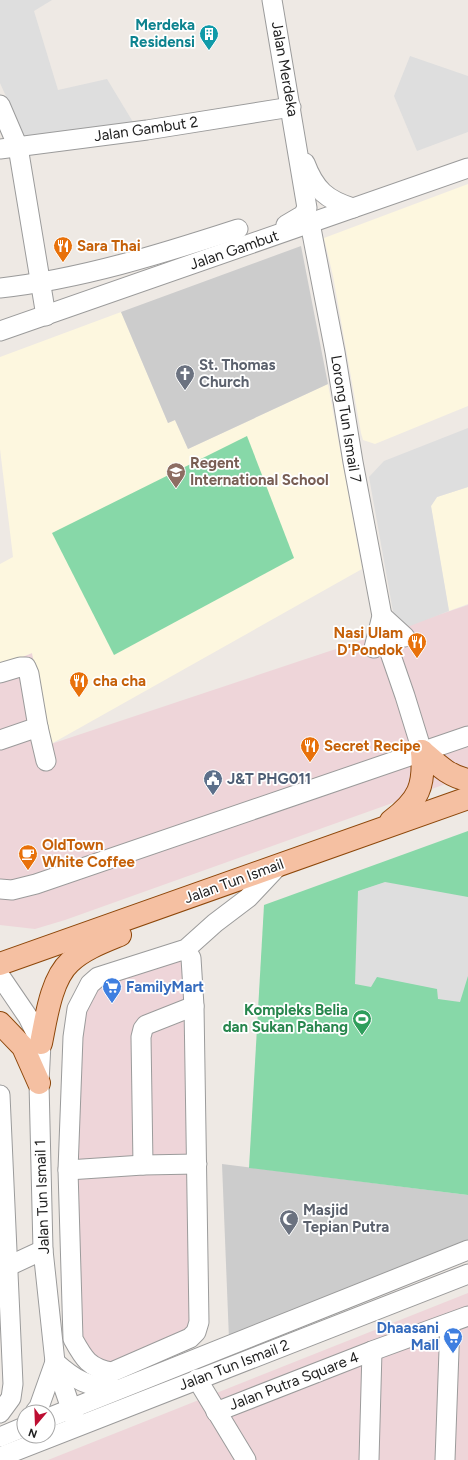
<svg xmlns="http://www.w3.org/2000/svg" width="468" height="1460" font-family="Figtree,sans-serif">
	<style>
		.commercial { fill: #eed5d9 }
		.education { fill: #fdf7df }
		.religious { fill: #ccc }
		.pitch { fill: #87d8a8 }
		.parking { fill: #dedede }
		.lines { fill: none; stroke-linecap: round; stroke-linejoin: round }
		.minor-casing { stroke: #9b9b9b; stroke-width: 21 }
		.major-casing { stroke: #8d470a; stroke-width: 24 }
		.minor { stroke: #fff; stroke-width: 19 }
		.major { stroke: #f5c0a2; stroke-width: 22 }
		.labels { text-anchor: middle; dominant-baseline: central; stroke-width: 3.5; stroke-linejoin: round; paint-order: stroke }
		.culture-label { font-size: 15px; font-weight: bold; fill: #0d838f; stroke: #fff; text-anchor: end }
		.street-label { font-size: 15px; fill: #1e1e1e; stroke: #fff }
		.food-label { font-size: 15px; font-weight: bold; fill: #c56008; stroke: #fff; text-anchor: start }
		.worship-label { font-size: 15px; font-weight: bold; fill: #5b616d; stroke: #fff; text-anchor: start }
		.education-label { font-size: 15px; font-weight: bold; fill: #785e54; stroke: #fff; text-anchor: start }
		.service-label { font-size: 15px; font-weight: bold; fill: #4e5e75; stroke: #fff; text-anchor: start }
		.shop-label { font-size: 15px; font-weight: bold; fill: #366cbe; stroke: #fff; text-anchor: start }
		.leisure-label { font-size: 15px; font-weight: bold; fill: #27864d; stroke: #fff; text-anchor: end }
	</style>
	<rect width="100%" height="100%" fill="#eee9e4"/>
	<g class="commercial">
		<polygon points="468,605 468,776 65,920 35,929 0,925 0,666 32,653 51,744"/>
		<polygon points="172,958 180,961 184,968 190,1333 103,1367 79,1339 75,1035 86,1001 104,982"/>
		<polygon points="468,1293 468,1460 48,1460"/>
	</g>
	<g class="education">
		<polygon points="468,184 468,406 375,444 363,440 361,433 333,276 324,238"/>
		<polygon points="121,312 168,423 175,420 188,449 328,384 362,569 51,744 32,653 0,666 0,564 13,557 0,449 0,357"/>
		<polygon points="468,487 468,604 449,611 431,506 437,497"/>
	</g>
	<g class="religious">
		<polygon points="301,246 328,384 188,449 175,420 168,423 121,312"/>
		<polygon points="222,1164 468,1195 468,1245 229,1339"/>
	</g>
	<g class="pitch">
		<polygon points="247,436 294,558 114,655 52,533"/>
		<polygon points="468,831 468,1195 249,1168 264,905"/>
	</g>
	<g class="parking">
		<polygon points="0,0 52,0 34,11 58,90 107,79 136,127 25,139 0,83"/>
		<polygon points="410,56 468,76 468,132 417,151 394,96"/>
		<polygon points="468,428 468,487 437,497 431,506 449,611 410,626 401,624 394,617 369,477 384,461"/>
		<polygon points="385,882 468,897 468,976 460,1002 438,999 437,989 377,977 371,987 355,984 358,891"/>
	</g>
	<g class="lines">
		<defs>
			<g id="minor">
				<polyline points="272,0 307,208 303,215 286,225"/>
				<polyline points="0,105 18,147 46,316"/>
				<polyline points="0,149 147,130 291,107"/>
				<path d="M305,163c10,27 22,37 48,45"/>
				<polyline points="310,223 335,352 353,462 382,616 374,648"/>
				<path d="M0,288c81,-9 161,-34 238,-59"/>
				<polyline points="0,331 468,168"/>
				<polyline points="382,616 405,637"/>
				<polyline points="387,644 405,696 422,751"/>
				<polyline points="0,673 20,667 26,667 29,674 38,727 46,761"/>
				<polyline points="0,740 38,727"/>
				<polyline points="0,889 12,890 36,884 468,736"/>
				<path d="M186,949l5,9 3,48 5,316 -3,10 -6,6 -78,34c-23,-4 -28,-13 -39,-33l-5,-169 5,-133 4,-28 13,-25 8,-7 88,-28 29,-26 33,-25 32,-34"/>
				<polyline points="0,976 28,1017 41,1043 39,1083 43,1250 55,1362 77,1426"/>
				<polyline points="0,1095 13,1384 11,1398 0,1413"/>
				<polyline points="143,1165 141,1037 143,1029 146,1025 194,1006"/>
				<polyline points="68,1170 143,1165 197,1164"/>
				<polyline points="0,1270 43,1250"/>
				<path d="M55,1362c21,19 32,24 60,27"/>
				<polyline points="197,1379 246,1460"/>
				<polyline points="35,1412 39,1407 55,1362"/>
				<polyline points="216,1412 372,1351 468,1316"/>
				<polyline points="48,1418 468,1250"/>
				<polyline points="0,1437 24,1427"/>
				<polyline points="0,1457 468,1274"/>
				<polyline points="369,1460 372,1351"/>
				<polyline points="445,1460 450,1323"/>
			</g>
			<g id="major">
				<path d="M422,751c15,13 26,25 46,29"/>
				<path d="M391,821c28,-21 34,-35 31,-70"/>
				<polyline points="0,964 468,798"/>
				<polyline points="0,1023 23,1047 39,1083"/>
				<path d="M41,1043c5,-24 10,-64 29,-81 14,-13 33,-20 50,-27"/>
			</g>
		</defs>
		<use href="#minor" class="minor-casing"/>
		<use href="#major" class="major-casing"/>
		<use href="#minor" class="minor"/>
		<use href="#major" class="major"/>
	</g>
	<defs>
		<symbol id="building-pin" viewBox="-11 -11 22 30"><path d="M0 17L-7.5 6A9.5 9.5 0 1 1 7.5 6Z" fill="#0f9aa8" stroke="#fff"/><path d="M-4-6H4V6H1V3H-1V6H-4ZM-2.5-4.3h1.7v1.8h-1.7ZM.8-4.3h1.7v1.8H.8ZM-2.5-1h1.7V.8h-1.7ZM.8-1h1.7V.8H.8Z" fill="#fff"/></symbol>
		<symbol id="restaurant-pin" viewBox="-11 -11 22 30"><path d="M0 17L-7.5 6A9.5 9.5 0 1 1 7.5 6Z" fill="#e8710a" stroke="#fff"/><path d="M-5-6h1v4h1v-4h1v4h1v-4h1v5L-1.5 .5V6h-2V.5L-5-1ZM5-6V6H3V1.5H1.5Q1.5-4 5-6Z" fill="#fff"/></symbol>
		<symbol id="church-pin" viewBox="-11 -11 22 30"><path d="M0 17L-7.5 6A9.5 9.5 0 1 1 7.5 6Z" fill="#6b7280" stroke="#fff"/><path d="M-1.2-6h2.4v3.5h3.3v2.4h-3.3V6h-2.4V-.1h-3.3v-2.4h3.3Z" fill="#fff"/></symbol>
		<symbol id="school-pin" viewBox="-11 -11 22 30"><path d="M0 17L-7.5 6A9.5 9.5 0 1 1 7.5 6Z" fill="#8d6e63" stroke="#fff"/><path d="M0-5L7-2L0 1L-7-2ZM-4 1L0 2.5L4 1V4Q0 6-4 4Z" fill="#fff"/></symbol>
		<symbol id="civic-pin" viewBox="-11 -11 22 30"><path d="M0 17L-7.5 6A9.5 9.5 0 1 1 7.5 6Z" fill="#5c6f8a" stroke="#fff"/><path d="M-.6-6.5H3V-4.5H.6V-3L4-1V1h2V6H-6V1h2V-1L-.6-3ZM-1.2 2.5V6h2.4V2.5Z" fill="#fff"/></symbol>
		<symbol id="cafe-pin" viewBox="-11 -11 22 30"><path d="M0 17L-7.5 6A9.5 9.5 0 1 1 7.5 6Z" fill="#e8710a" stroke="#fff"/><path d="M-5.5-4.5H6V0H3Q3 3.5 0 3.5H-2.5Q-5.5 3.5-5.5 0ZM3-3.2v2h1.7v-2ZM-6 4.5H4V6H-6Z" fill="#fff"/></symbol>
		<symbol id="supermarket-pin" viewBox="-11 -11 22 30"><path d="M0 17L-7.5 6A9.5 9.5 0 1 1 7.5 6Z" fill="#3f7fe0" stroke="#fff"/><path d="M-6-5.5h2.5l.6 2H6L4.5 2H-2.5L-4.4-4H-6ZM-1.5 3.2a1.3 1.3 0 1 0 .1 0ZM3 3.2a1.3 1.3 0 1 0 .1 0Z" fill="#fff"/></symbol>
		<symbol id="stadium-pin" viewBox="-11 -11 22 30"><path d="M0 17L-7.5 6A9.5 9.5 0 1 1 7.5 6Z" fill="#2e9e5b" stroke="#fff"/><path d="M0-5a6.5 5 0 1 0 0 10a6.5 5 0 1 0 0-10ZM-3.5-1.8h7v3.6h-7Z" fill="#fff"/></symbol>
		<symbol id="mosque-pin" viewBox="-11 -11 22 30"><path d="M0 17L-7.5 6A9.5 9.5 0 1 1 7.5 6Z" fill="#6b7280" stroke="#fff"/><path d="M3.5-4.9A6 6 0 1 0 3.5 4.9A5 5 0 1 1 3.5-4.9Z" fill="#fff"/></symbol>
	</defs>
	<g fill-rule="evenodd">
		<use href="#building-pin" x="198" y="23" width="22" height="30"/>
		<use href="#restaurant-pin" x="52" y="235" width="22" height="30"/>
		<use href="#church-pin" x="174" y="363" width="22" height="30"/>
		<use href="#school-pin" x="165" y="461" width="22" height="30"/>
		<use href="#restaurant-pin" x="406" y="631" width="22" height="30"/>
		<use href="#restaurant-pin" x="68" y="670" width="22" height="30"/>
		<use href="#restaurant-pin" x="299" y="735" width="22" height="30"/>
		<use href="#civic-pin" x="202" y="768" width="22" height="30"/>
		<use href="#cafe-pin" x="17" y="843" width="22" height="30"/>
		<use href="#supermarket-pin" x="101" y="976" width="22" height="30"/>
		<use href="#stadium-pin" x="351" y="1008" width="22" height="30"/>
		<use href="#mosque-pin" x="278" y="1208" width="22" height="30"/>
		<use href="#supermarket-pin" x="442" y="1326" width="22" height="30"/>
	</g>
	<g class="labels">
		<g class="culture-label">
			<text x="195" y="25">Merdeka<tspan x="195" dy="17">Residensi</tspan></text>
		</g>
		<g class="street-label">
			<text transform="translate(285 69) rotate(80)">Jalan Merdeka</text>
			<text transform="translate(146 129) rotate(-8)">Jalan Gambut 2</text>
			<text transform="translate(234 250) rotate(-19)">Jalan Gambut</text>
			<text transform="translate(346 419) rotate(81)">Lorong Tun Ismail 7</text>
			<text transform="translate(234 881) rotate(-20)">Jalan Tun Ismail</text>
			<text transform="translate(42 1197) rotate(-92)">Jalan Tun Ismail 1</text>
			<text transform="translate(234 1365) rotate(-21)">Jalan Tun Ismail 2</text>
			<text transform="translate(294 1381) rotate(-21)">Jalan Putra Square 4</text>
		</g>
		<g class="food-label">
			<text x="77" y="246">Sara Thai</text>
			<text x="403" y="633" text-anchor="end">Nasi Ulam<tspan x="403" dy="17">D'Pondok</tspan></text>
			<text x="93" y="681">cha cha</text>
			<text x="324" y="746">Secret Recipe</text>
			<text x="42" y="845">OldTown<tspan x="42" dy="17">White Coffee</tspan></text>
		</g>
		<g class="worship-label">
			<text x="199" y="365">St. Thomas<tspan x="199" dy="17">Church</tspan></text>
			<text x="303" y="1210">Masjid<tspan x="303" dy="17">Tepian Putra</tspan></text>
		</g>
		<g class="education-label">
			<text x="190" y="463">Regent<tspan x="190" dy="17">International School</tspan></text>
		</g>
		<g class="service-label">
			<text x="227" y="779">J&amp;T PHG011</text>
		</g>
		<g class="shop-label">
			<text x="126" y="987">FamilyMart</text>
			<text x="439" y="1328" text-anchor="end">Dhaasani<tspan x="439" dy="17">Mall</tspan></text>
		</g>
		<g class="leisure-label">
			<text x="348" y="1010">Kompleks Belia<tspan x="348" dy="17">dan Sukan Pahang</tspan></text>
		</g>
	</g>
	<g transform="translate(36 1424) rotate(199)"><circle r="19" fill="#ffffff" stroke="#a5a5a5"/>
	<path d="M0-3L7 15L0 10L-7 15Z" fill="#bd0e32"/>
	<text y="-6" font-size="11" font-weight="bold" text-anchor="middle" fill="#1e1e1e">N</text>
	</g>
</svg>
